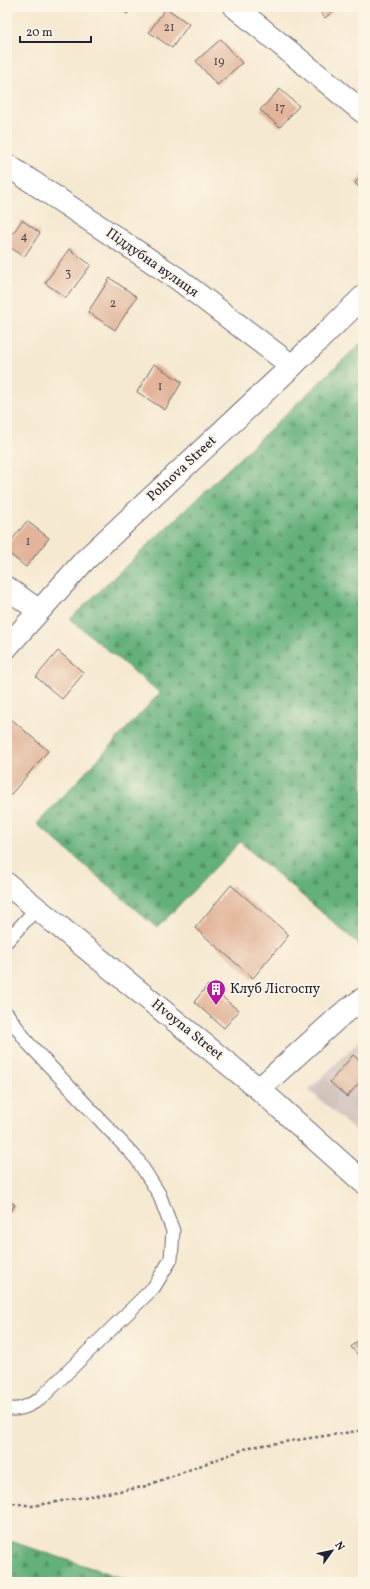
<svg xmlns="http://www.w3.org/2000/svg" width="370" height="1589" font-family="Vollkorn,serif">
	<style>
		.industrial { fill: #cfc0ba }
		.forest { fill: url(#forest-firs); stroke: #42695a }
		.building { fill: #e2b59a }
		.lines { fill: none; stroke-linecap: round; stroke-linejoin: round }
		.service-casing { stroke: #6c6870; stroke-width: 15 }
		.minor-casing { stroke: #6c6870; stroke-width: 24 }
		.tertiary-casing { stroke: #6c6870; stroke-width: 24 }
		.path { stroke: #6c6870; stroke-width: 2.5; stroke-dasharray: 3 3; stroke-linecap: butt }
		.service { stroke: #fff; stroke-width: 13 }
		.minor { stroke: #fff; stroke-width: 22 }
		.tertiary { stroke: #fff; stroke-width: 22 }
		.labels { text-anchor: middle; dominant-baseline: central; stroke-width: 3.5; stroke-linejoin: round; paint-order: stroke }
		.number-label { font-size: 12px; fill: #524753 }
		.street-label { font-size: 14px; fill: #22223b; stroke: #fcf5e5 }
		.poi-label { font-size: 14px; fill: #22223b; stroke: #fcf5e5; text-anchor: start }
	</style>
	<defs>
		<pattern id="forest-firs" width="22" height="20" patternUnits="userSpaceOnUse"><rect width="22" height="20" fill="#63b07a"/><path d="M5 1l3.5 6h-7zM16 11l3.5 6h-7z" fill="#518f65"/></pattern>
	</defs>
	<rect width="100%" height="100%" fill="#fcf5e5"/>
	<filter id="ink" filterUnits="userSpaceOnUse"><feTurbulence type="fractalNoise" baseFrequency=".025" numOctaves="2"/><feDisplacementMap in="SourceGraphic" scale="8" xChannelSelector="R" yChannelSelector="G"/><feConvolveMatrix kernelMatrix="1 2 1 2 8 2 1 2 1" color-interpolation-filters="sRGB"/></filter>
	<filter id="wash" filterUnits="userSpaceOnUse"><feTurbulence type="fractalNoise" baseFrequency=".012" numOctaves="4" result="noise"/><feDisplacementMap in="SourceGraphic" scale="16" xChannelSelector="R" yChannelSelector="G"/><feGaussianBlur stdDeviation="0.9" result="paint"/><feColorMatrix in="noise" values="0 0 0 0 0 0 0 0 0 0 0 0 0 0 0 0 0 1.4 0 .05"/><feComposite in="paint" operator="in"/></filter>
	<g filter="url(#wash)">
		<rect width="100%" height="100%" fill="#f6e9d1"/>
		<polygon class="industrial" points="363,1037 363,1138 309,1090"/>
		<g class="forest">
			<polygon points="363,341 363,946 361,946 240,842 157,928 37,824 160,693 70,619"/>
			<polygon points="7,1540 134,1582 7,1582"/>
		</g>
		<g id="blocks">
			<g class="building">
				<polygon points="119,7 134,7 127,14"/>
				<polygon points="316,7 338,7 325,18"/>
				<polygon points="166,8 189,24 172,48 149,32"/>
				<polygon points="221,39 242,63 217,85 196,61"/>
				<polygon points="280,89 299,106 280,127 260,110"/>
				<polygon points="363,174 363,191 355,183"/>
				<polygon points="22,220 40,233 24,257 7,245 7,242"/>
				<polygon points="69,249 91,265 66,298 45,283"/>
				<polygon points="110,278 137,297 115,330 88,312"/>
				<polygon points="154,364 182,382 165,410 137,392"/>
				<polygon points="27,521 49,538 26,567 7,552 7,546"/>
				<polygon points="58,651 84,673 62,699 36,677"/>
				<polygon points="10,718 48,751 7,799 7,721"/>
				<polygon points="231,885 289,935 253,978 195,928"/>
				<polygon points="208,985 239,1011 224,1028 194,1002"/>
				<polygon points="353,1055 363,1063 363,1078 347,1097 330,1082"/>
				<polygon points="7,1199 15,1205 7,1216"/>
				<polygon points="363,1336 363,1361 351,1347"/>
			</g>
		</g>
	</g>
	<g filter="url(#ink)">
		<use href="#blocks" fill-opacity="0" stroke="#6c6870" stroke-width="1"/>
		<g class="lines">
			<defs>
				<g id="service">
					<polyline points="7,941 37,908"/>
					<path d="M7,1014l21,29 109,116 22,35 14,37 -2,28 -17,28 -114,112c-10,6 -22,13 -33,9"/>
				</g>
				<g id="minor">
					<polyline points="235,7 363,112"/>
					<polyline points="7,165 178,279 292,366"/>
					<polyline points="7,588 38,610"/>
					<polyline points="259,1089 342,1014 363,999"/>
				</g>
				<g id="tertiary">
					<polyline points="7,647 84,561 292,366 363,297"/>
					<polyline points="7,884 259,1089 363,1182"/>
				</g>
			</defs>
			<use href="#service" class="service-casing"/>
			<use href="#minor" class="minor-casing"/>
			<use href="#tertiary" class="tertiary-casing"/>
			<polyline class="path" points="7,1502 32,1506 143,1487 250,1447 358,1431 363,1427"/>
			<use href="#service" class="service"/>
			<use href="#minor" class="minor"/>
			<use href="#tertiary" class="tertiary"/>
		</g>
	</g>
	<defs>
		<symbol id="building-pin" viewBox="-11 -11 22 30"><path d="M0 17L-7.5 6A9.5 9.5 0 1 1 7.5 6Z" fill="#b5179e" stroke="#fcf5e5"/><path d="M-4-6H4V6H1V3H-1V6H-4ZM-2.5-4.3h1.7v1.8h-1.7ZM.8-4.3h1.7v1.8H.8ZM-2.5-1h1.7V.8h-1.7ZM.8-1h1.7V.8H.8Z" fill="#fff"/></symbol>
	</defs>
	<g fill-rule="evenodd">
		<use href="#building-pin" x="205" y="978" width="22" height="30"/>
	</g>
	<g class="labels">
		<g class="number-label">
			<text x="169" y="28">21</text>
			<text x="219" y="62">19</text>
			<text x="280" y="108">17</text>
			<text x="24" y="237">4</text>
			<text x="68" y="274">3</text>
			<text x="113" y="304">2</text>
			<text x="160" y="387">1</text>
			<text x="28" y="542">1</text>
		</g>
		<g class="street-label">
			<text transform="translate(152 263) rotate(35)">Піддубна вулиця</text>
			<text transform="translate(182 469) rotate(-43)">Polnova Street</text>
			<text transform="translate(187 1030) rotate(39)">Hvoyna Street</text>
		</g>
		<g class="poi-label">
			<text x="230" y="989">Клуб Лісгоспу</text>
		</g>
	</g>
	<rect width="370" height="1589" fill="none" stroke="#fcf5e5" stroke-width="24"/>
	<g transform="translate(332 1551) rotate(57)" stroke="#fcf5e5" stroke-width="3" paint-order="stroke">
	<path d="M0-3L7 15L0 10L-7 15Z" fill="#22223b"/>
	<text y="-6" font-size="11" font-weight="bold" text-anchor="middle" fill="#22223b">N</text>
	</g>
	<path d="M20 36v6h71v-6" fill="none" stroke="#22223b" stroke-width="2"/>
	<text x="26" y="36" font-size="12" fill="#22223b" stroke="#fcf5e5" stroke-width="3" paint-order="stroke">20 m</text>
</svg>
